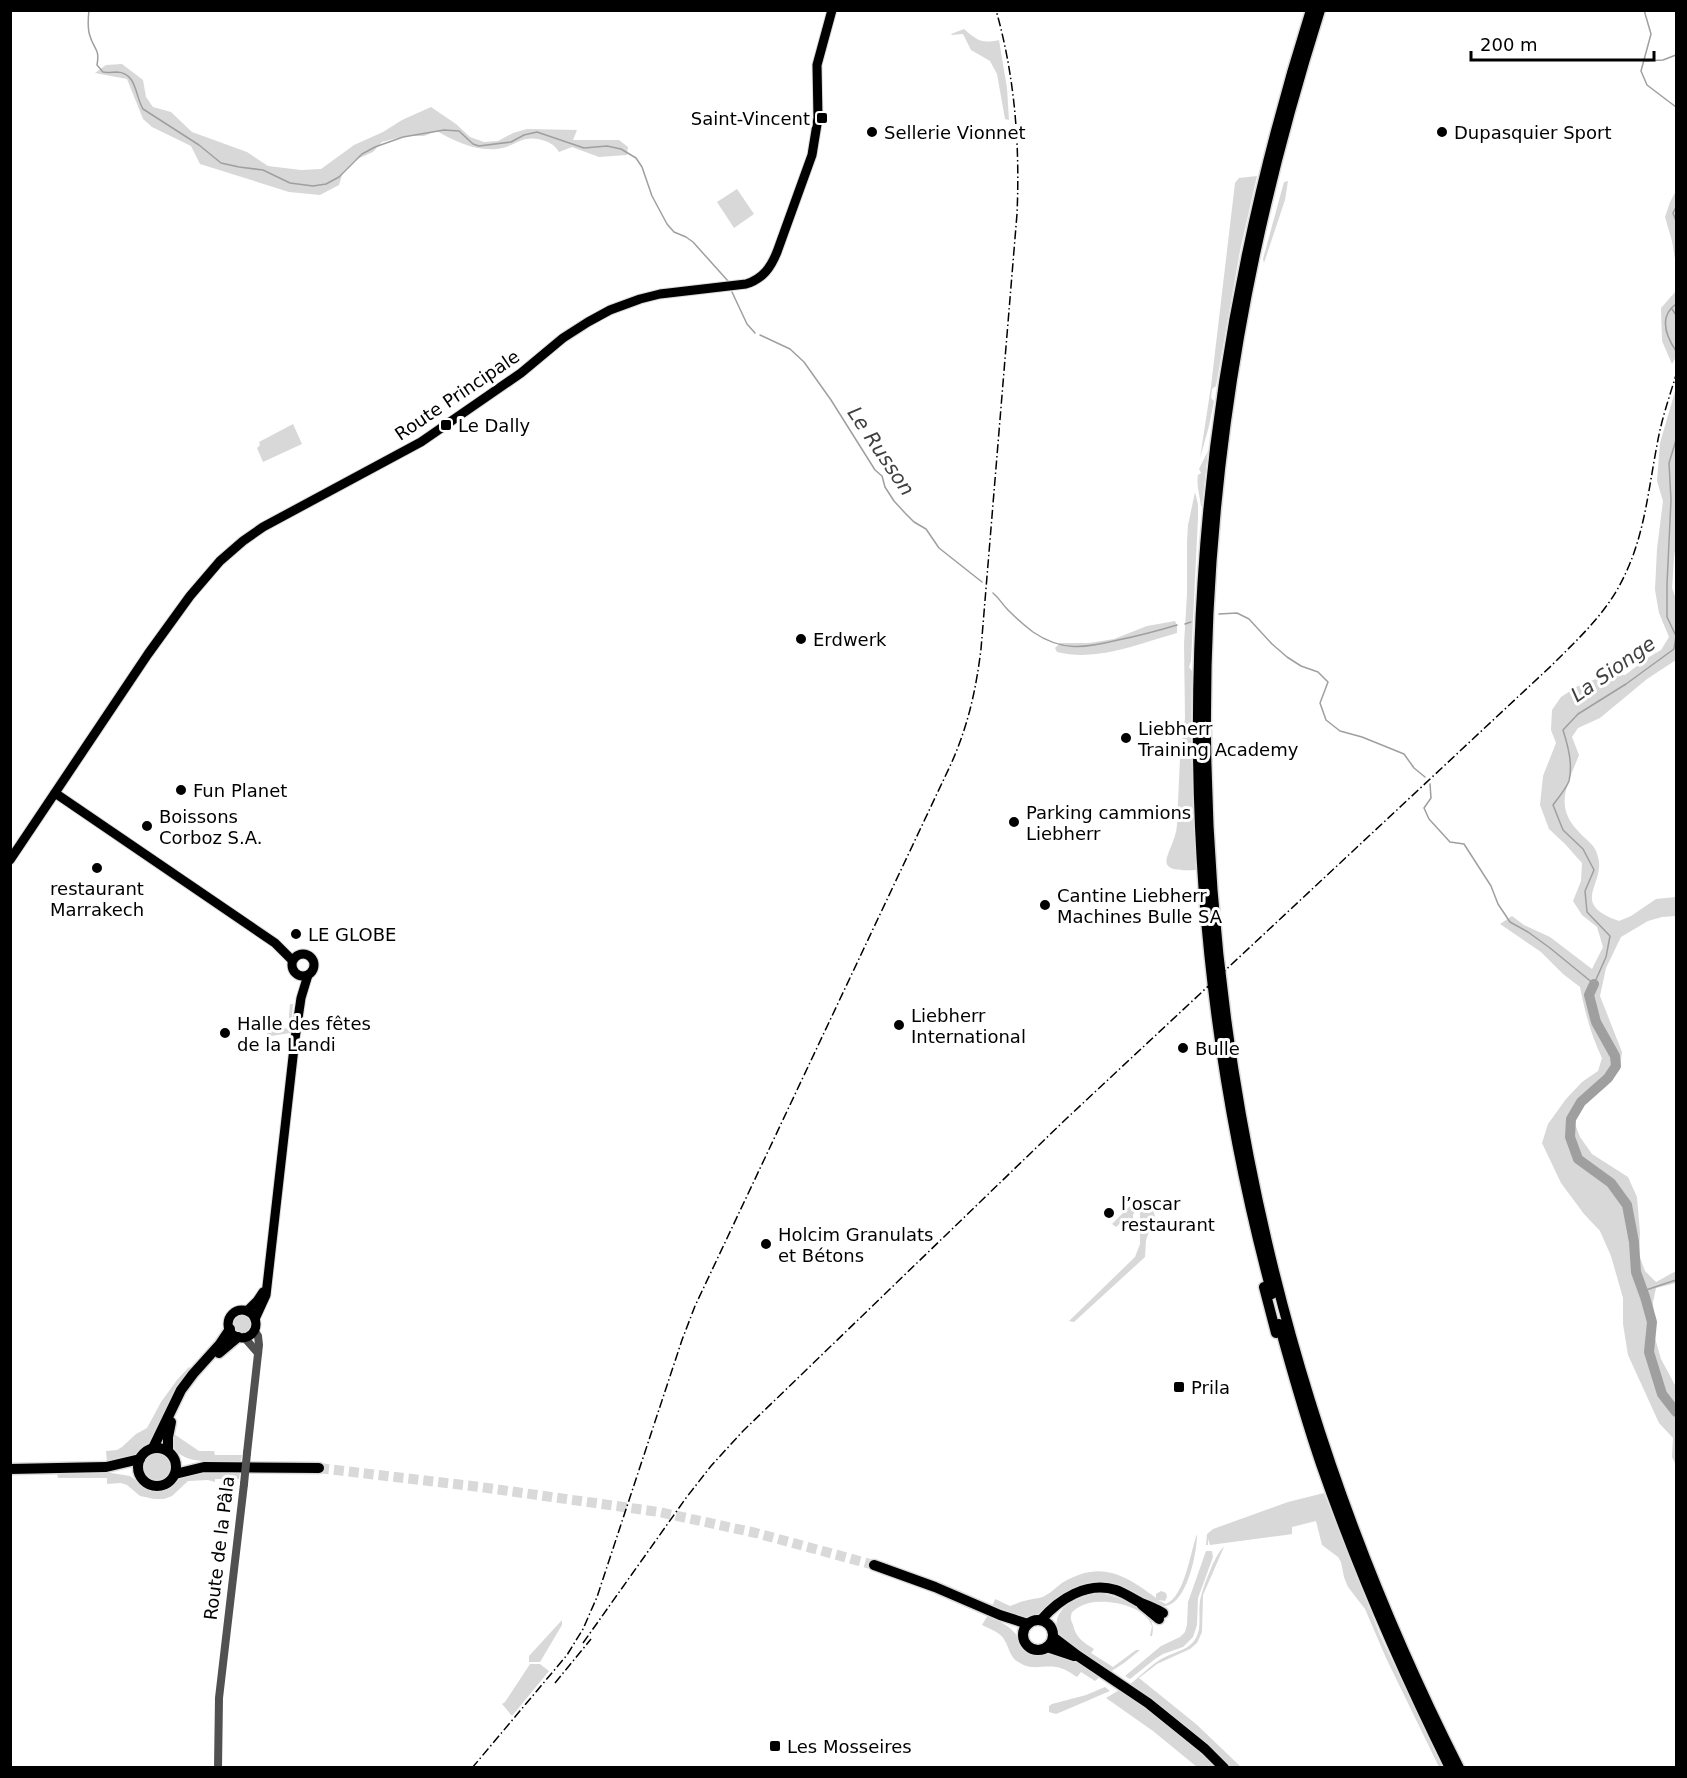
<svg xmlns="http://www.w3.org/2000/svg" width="1687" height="1778" font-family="'DejaVu Sans',sans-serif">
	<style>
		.green { fill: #d8d8d8 }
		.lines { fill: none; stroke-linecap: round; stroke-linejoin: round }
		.stream { stroke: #9f9f9f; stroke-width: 1.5 }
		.river { stroke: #9f9f9f; stroke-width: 10 }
		.highway-tunnel { stroke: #d9d9d9; stroke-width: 10; stroke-dasharray: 10 5; stroke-linecap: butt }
		.major-casing { stroke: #dbdbdb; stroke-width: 11 }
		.highway-casing { stroke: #dbdbdb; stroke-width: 13 }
		.minor { stroke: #515151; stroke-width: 8 }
		.major { stroke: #000; stroke-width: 9 }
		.highway { stroke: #000; stroke-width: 10 }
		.rail { stroke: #000; stroke-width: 1.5; stroke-dasharray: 9 3 1.5 3; stroke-linecap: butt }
		.minor-bridge { stroke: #515151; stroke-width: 8 }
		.poi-dot { fill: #000; stroke: #fff; stroke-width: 2 }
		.labels { text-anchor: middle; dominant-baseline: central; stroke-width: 6; stroke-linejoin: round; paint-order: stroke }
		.poi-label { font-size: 18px; fill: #000; stroke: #fff; text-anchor: start }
		.street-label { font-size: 18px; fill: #000; stroke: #fff }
		.water-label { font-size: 20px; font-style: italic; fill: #404040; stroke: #fff }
	</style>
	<rect width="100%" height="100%" fill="#fff"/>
	<g class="green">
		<path d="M964,29c13,11 17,15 35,11l8,48 2,32 -4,-1 -8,-45 -7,-13 -19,-11 -8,-16 -11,1 -1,-1z"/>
		<path d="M122,64l21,16 3,17 7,10 18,5 21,20 55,20 21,14 33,4 20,-1 33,-24 29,-13 19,-12 29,-13 25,17 14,13 14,5 14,-1 15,-8 14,-4 50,1 -4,10h46l9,7 -1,8 -28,2 -27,-10 -13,5c-4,-6 -6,-8 -14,-11 -24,-8 -28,6 -49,8 -21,2 -42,-8 -59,-18l-13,5h-19l-23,6 -9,10 -18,8 -12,12 -4,13 -19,10 -31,-3 -89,-28 -9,-18 -39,-19 -9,-8 -16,-40 -32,-6 11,-8z"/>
		<polygon points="1257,176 1240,251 1216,386 1212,389 1211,398 1214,401 1209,426 1200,458 1211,386 1235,183 1239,178"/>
		<polygon points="1288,181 1285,200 1264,263 1263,259 1284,182"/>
		<polygon points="737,189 754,214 734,228 717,202"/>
		<polygon points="1676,191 1676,265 1672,241 1665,217 1670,202"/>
		<polygon points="1676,291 1676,357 1672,364 1662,341 1661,308"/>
		<path d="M1676,388v154l-2,16 -2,30 4,11v61l-29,19 -47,39 -22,10 -6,9 7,18c-11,29 -26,51 0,77 9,10 16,12 19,25 8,28 -30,46 21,64l12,-5 25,-17 20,-2v19l-14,1 -14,4 -27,16 -15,31 -6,28 22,56 -2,16 -21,22 -21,17 -3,17 5,13 12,17 36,23 9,20 3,36 -1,22 6,16 11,11 20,-11v12l-20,5 -3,14 2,36 6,21 15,28v78l-4,-8 1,-19 -14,-15 -31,-68 -5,-31v-26l-12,-42 -11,-25 -16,-17 -23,-31 -19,-40 6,-19 18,-25 16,-17 16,-11 4,-13c-11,-23 -17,-46 -22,-71l-17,-13 -22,-22 -41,-28 12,-8 12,9 26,12 42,32 11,-22 -6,-20 -15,-12 -9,-14 8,-20 1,-18 -17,-19 -16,-15 -9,-24 3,-29 13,-33 -5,-13 1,-20 9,-13 17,-11 28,-11h19l24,-18 12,-7 8,-13 -10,-24 -4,-23 2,-41 6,-48 -6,-20 3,-38z"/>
		<polygon points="293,424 302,444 263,462 257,448 260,445 259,442"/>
		<path d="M1208,451l-6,55h-1c-1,-10 -5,-21 -3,-31l3,-2 -2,-4z"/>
		<path d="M1195,492l3,12v14l-7,143 -2,6 3,4 -1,75 5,124c-51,3 -21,-17 -19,-45l3,-67 5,-40 -1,-74 3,-50v-52l1,-17z"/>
		<path d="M1175,621l2,4v8c-39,11 -80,29 -120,19l-2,-4 5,-5h29l25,-4 33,-13z"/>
		<polygon points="290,1004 293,1004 290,1033 271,1036 268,1035 265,1029 267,1025 288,1029"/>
		<polygon points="1134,1202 1138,1206 1133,1215 1134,1230 1124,1220 1116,1227 1112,1224"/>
		<polygon points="1149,1207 1153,1210 1155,1216 1146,1240 1145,1257 1074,1322 1069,1321 1135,1257 1140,1244 1140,1212 1144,1208"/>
		<circle cx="242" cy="1324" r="10"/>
		<path d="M189,1367l3,2c-15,28 -31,69 -58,86 -7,5 -19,5 -27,7l-1,-11 11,-1 5,-3 14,-13 11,-6 14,-26 16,-22z"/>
		<path d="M174,1434l25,17h15l1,4h27l-1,6c-22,0 -70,7 -70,-25z"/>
		<circle cx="157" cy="1467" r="15"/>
		<polygon points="105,1472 130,1476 146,1488 157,1491 166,1490 183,1476 199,1472 240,1472 239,1479 215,1479 215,1482 208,1480 188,1481 172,1496 164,1499 154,1499 140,1496 127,1485 121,1483 107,1484 107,1478 58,1478 57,1473"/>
		<polygon points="1324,1493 1380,1635 1442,1767 1439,1767 1386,1658 1365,1609 1348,1587 1344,1577 1341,1562 1338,1557 1322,1545 1316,1521 1292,1527 1292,1534 1286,1535 1210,1545 1208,1539 1208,1545 1206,1545 1207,1534 1213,1529 1288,1502"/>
		<path d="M1197,1534c0,19 -9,61 -26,70 -15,8 -29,-8 -41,-14 -11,-5 -24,-9 -36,-8 -13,1 -27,8 -37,17 -10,9 -19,21 -35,19 -10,-2 -21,-8 -30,-11l3,-8 15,7c6,-2 12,-5 18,-6 6,-2 13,-1 18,-5 6,-3 10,-8 16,-12 38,-23 62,-9 94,15v-4l5,-3 5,2 1,4 -2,4 -7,-1 8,4c19,-8 24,-51 31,-70z"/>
		<path d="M1224,1547l-21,48 -1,37 -5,11 -7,6 -33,15 -18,14 57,46 45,43h-10l-24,-21 -78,-61c12,-9 22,-21 36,-28 12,-6 24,-7 31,-19 6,-11 2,-25 4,-37 2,-11 15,-48 24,-54z"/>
		<polygon points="1206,1551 1212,1551 1213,1557 1198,1598 1197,1625 1193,1637 1183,1647 1163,1654 1155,1659 1130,1679 1125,1676 1161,1646 1180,1637 1185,1632 1187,1625 1188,1602"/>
		<path d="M1100,1593c20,4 60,17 52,43h-2l2,-10c-7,-22 -53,-30 -71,-20 -4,2 -10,5 -10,10 -1,3 1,6 2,9 3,13 10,17 21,24l-3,4 22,14 23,-17h4l-16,13 -14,9 -48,-32c-18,-29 14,-44 38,-47z"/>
		<path d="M988,1615c9,5 20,10 27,18 5,7 6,14 13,19 9,5 17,1 27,2 17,3 32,14 46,22l-6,5 -14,-9 -4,5c-6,-4 -13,-9 -21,-10 -13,-2 -23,4 -36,-4 -10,-5 -10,-13 -15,-22 -3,-8 -15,-12 -23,-16z"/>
		<polygon points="562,1620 562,1625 540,1662 529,1662 529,1656"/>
		<polygon points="530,1664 540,1664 549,1671 512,1716 502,1704 505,1702"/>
		<polygon points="1105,1687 1110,1691 1061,1712 1056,1714 1049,1712 1049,1706 1052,1704 1086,1695"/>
		<path d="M1121,1689c33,24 66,50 96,78h-20l-44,-36 -47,-33z"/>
	</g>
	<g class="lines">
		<g class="stream">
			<path d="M89,10c-1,9 -2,18 1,26 4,14 10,12 7,29l6,7c5,1 9,0 14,0 20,1 18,24 26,37l56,36 22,18 18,4 24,3 27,13 23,3 13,-2 13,-7 23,-23 13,-7 28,-10 41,-7 15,1 14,13 6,2 32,-4 13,-7 13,-3 47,16 23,-2 14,3 15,9 6,9 10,29 15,28 7,8 12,5 7,5 35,39"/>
			<polyline points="1644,10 1651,34 1641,71 1647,85 1676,107"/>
			<polyline points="1645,61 1663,60 1676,55"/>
			<polyline points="1676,207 1673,213 1676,221"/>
			<polyline points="732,292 747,324 755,333"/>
			<path d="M1676,304c-18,13 -10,32 0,47"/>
			<polyline points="1672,309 1676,315"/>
			<polyline points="760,335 790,349 804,362 831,400 875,470 882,476 885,487 894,501 905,513 914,522 926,529 939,548 982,582"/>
			<path d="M993,593c7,6 9,11 15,17 8,8 16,15 25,22 29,20 52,16 85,8 20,-4 39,-9 59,-15"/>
			<polyline points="1219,614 1237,613 1249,619 1272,644 1287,657 1301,666 1318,672 1328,682 1320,703 1326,720 1340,731 1362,737 1404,754 1414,768 1425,777"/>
			<polyline points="1185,624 1191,622"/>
			<path d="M1430,784l1,14 -7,10 5,11 21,23 14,2 27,42 7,18 12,18 18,10 22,16 44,36 12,-27 4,-21 -23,-24 -2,-21 9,-21 -11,-21 -20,-19 -10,-25c5,-7 13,-16 16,-24 4,-17 -1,-35 -6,-51l15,-16 48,-30 48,-35 2,-13 -9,-19v-33l4,-84 -2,-37 7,-23"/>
			<polyline points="1643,1291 1676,1280"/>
		</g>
		<polyline class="river" points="1594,984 1589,995 1596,1022 1615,1056 1616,1066 1608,1078 1581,1102 1571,1119 1570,1137 1578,1159 1611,1183 1627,1205 1634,1242 1636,1272 1645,1297 1652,1322 1649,1352 1662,1394 1676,1412"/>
		<polyline class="highway-tunnel" points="319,1468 480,1487 659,1512 756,1533 874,1565"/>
		<defs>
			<g id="major">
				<polyline points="55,793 275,943 292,960"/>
				<path d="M10,860l138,-206 42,-58 30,-35 23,-20 20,-14 158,-85 100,-69 42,-35 25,-16 22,-12 30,-11 20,-5 86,-10c17,-5 25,-17 31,-32l35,-97 6,-37 -1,-53 15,-55"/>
				<circle cx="303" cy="965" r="11"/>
				<circle cx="242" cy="1324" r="14"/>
				<polyline points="247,1311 257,1301 263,1292"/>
				<polyline points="255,1319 266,1295 295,1039 301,998 308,975"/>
			</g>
			<g id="highway">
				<path d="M1320,10c-34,108 -62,216 -81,327 -85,488 -3,990 220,1431"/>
				<polyline points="1264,1287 1276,1333"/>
				<path d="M1272,1294c-114,-424 -93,-867 39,-1284"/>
				<path d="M1279,1324c13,47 26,94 42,140 36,104 80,205 129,304"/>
				<polyline points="219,1353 238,1337"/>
				<circle cx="157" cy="1467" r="19"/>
				<polyline points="153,1448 181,1390 193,1374 220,1344 230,1329"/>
				<polyline points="168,1451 168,1437 171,1422"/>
				<polyline points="10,1469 106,1467 140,1459"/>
				<polyline points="175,1474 204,1467 319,1468"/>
				<polyline points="874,1565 935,1587 1000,1615 1028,1624"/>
				<polyline points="1142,1605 1159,1619"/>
				<path d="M1041,1620c18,-21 46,-39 75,-30 9,3 17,9 25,13 8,3 15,6 22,10"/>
				<circle cx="1038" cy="1635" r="15"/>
				<polyline points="1053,1637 1078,1656 1148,1703 1205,1749 1224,1768"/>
				<polyline points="1047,1647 1074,1656"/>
			</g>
		</defs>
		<use href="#major" class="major-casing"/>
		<use href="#highway" class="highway-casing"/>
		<g class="minor">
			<polyline points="244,1337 258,1353"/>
			<polyline points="247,1453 259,1345 258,1336 254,1330"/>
			<polyline points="218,1768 219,1698 244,1484"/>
		</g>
		<use href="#major" class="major"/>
		<use href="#highway" class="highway"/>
		<g class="rail">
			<path d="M583,1643l103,-145 25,-32 32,-35 323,-312 485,-453c24,-24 49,-47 66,-76 27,-47 30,-93 40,-145 4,-24 12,-47 19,-70"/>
			<polyline points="555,1683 591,1639"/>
			<path d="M472,1768l95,-113 16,-26 14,-32 85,-257 13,-34 256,-542c17,-38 25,-74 30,-115l36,-435c3,-69 -2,-137 -21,-204"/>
		</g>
		<polyline class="minor-bridge" points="244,1484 247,1453"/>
	</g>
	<g class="poi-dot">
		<rect x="816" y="112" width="12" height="12" rx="3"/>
		<circle cx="872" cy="132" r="6"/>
		<circle cx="1442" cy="132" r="6"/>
		<rect x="440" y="419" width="12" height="12" rx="3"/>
		<circle cx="801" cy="639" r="6"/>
		<circle cx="1126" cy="738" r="6"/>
		<circle cx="181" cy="790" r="6"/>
		<circle cx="1014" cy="822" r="6"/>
		<circle cx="147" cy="826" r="6"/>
		<circle cx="97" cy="868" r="6"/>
		<circle cx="1045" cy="905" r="6"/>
		<circle cx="296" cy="934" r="6"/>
		<circle cx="899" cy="1025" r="6"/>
		<circle cx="225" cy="1033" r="6"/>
		<circle cx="1183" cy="1048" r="6"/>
		<circle cx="1109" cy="1213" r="6"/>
		<circle cx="766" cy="1244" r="6"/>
		<rect x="1173" y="1381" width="12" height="12" rx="3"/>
		<rect x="769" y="1740" width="12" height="12" rx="3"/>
	</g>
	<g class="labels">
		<g class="poi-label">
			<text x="810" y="118" text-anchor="end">Saint-Vincent</text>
			<text x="884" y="132">Sellerie Vionnet</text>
			<text x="1454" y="132">Dupasquier Sport</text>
			<text x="458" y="425">Le Dally</text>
			<text x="813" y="639">Erdwerk</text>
			<text x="1138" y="728">Liebherr<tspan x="1138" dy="21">Training Academy</tspan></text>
			<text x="193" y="790">Fun Planet</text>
			<text x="1026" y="812">Parking cammions<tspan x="1026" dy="21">Liebherr</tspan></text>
			<text x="159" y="816">Boissons<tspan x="159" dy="21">Corboz S.A.</tspan></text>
			<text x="97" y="888" text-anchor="middle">restaurant<tspan x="97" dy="21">Marrakech</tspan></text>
			<text x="1057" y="895">Cantine Liebherr<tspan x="1057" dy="21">Machines Bulle SA</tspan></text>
			<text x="308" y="934">LE GLOBE</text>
			<text x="911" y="1015">Liebherr<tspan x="911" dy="21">International</tspan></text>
			<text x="237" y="1023">Halle des fêtes<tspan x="237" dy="21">de la Landi</tspan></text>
			<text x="1195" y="1048">Bulle</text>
			<text x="1121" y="1203">l’oscar<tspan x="1121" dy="21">restaurant</tspan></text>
			<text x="778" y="1234">Holcim Granulats<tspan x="778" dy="21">et Bétons</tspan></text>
			<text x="1191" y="1387">Prila</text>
			<text x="787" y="1746">Les Mosseires</text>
		</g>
		<g class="street-label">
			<text transform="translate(457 395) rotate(-34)">Route Principale</text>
			<text transform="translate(219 1548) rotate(-83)">Route de la Pâla</text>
		</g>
		<g class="water-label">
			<text transform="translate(881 451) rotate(56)">Le Russon</text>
			<text transform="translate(1613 669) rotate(-35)">La Sionge</text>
		</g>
	</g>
	<rect width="1687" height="1778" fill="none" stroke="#000000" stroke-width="24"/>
	<path d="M1471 51v9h183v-9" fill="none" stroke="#000000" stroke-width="3"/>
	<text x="1480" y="51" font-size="18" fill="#000000" stroke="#ffffff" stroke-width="4.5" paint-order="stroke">200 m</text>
</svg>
